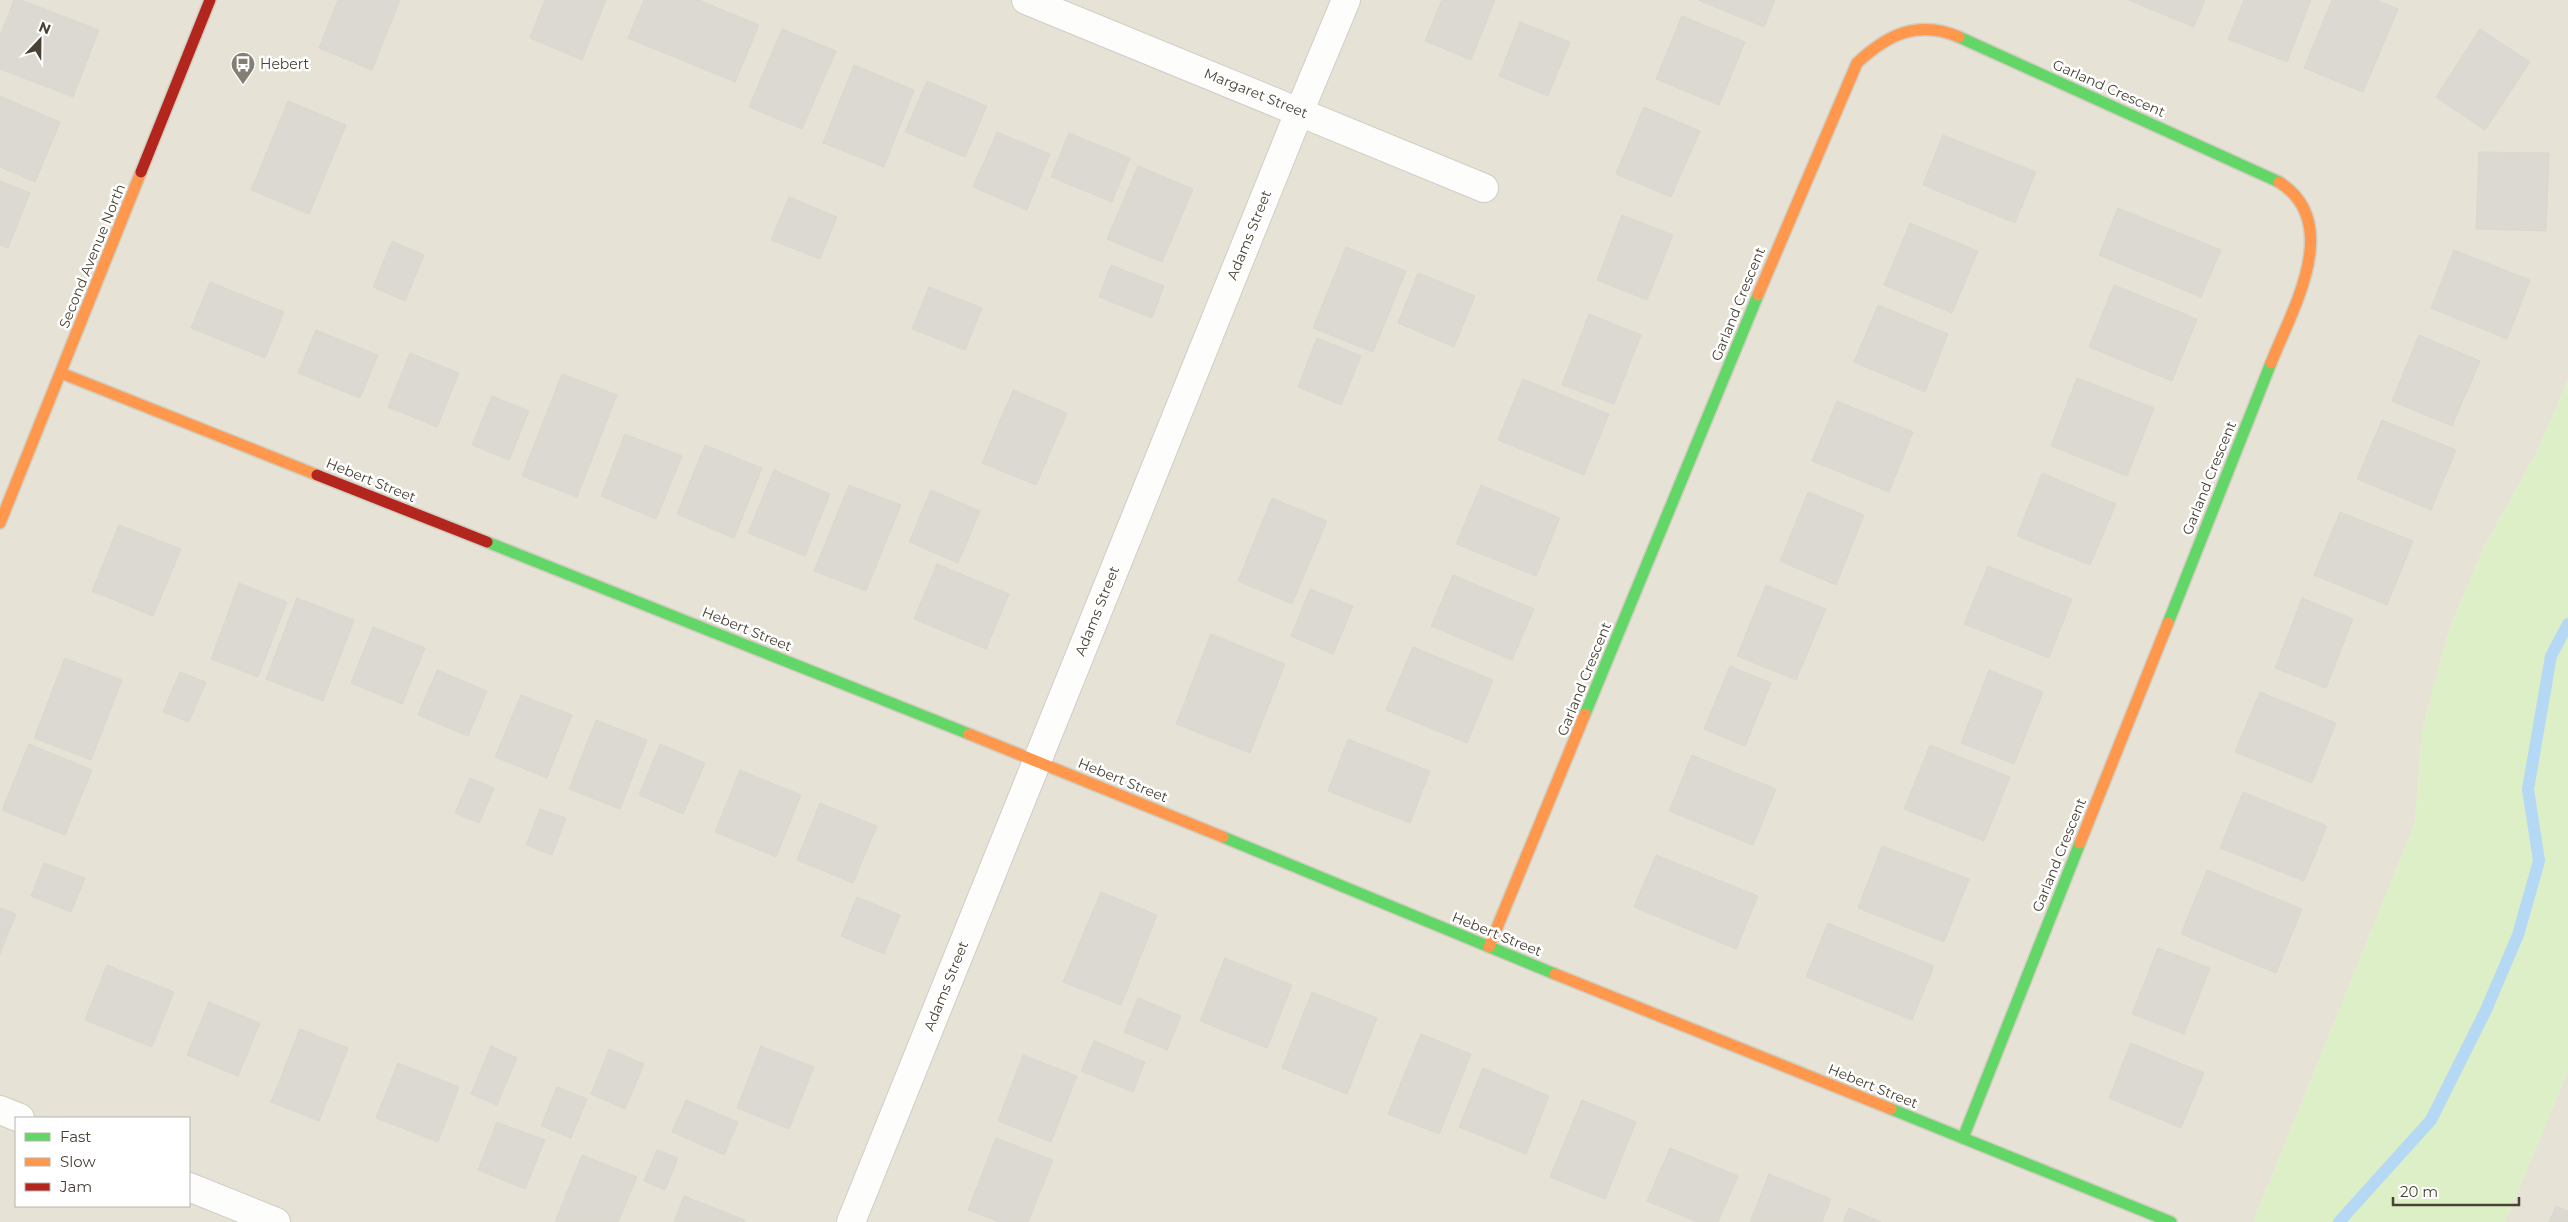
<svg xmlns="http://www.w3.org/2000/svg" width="2568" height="1222" font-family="Montserrat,sans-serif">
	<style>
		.residential { fill: #e6e2d6; fill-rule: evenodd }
		.green { fill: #ddefc7 }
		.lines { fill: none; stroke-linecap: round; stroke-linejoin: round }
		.stream { stroke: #b5d8f4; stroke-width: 12 }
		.building { fill: #dbd9d2; stroke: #dad7cf }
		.street-casing { stroke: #d0cdc7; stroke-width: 30 }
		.fast-casing { stroke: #d1cdc0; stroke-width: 14 }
		.slow-casing { stroke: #d1cdc0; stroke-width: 14 }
		.jam-casing { stroke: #d1cdc0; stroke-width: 14 }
		.street { stroke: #fdfdfc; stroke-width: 28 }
		.fast { stroke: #63d668; stroke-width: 11 }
		.slow { stroke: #ff974d; stroke-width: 11 }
		.jam { stroke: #b3261e; stroke-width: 11 }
		.labels { text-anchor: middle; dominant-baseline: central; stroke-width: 5; stroke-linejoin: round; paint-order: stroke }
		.poi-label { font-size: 14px; fill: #484234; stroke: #fff; text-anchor: start }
		.street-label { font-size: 14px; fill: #484234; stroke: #fff }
	</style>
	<rect width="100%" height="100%" fill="#f2f0ea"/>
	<g class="residential">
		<path d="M0,0h2568v380l-30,70 -54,97 -35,83 -27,100 -7,93 -162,399h-2253zM16,1118h173v88h-173z"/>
		<polygon points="2568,1071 2568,1222 2505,1222"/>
	</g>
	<polygon class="green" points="2568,380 2568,1071 2505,1222 2253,1222 2415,823 2422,730 2449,630 2484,547 2538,450"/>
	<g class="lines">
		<polyline class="stream" points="2339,1222 2431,1120 2486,1010 2518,935 2539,861 2528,789 2551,656 2568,624"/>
	</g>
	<g class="building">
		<polygon points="14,0 21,0 99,30 73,97 0,69 0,36"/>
		<polygon points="338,0 400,0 372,70 319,48"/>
		<polygon points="545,0 606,0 582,60 530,38"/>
		<polygon points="644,0 699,0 759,25 735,82 628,38"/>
		<polygon points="1442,0 1495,0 1471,60 1425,41"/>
		<polygon points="1698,0 1775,0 1764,27"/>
		<polygon points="2128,0 2205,0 2194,27"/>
		<polygon points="2244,0 2311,0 2287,62 2228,39"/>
		<polygon points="2332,0 2376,0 2398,9 2363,92 2304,68"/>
		<polygon points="1682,16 1745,42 1719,105 1656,79"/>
		<polygon points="1520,22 1570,42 1548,96 1499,76"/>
		<polygon points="782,29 836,51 802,129 749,107"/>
		<polygon points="2480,29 2530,62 2485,130 2436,97"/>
		<polygon points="854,65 914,90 884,167 823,143"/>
		<polygon points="927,81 987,106 965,157 905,132"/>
		<polygon points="0,96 60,122 35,182 0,167"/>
		<polygon points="288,101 346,125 309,214 251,190"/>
		<polygon points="1644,107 1700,131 1671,197 1616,174"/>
		<polygon points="997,132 1050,154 1027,210 973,187"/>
		<polygon points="1069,133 1130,158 1112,202 1051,177"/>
		<polygon points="1943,135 2036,172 2015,223 1923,185"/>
		<polygon points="2479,152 2549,153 2546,231 2476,229"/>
		<polygon points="1138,166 1193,189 1162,262 1107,239"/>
		<polygon points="0,181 30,193 8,248 0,245"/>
		<polygon points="789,197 837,217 820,259 771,240"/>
		<polygon points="2118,208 2221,250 2201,297 2099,255"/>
		<polygon points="1622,215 1673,235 1647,300 1597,280"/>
		<polygon points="1910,223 1978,251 1952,313 1884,285"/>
		<polygon points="392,241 424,255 405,301 373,287"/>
		<polygon points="1346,247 1406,271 1373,352 1313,328"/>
		<polygon points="2454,250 2530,280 2507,339 2431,308"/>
		<polygon points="1111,265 1164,286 1152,318 1099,297"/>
		<polygon points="1418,273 1475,296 1454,347 1398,323"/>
		<polygon points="210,282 284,312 265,358 191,328"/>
		<polygon points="2114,285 2197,319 2172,381 2089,347"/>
		<polygon points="929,287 982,308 965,350 912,329"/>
		<polygon points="1878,305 1948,334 1925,392 1854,362"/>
		<polygon points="1589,314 1641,335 1614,404 1562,385"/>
		<polygon points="316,330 378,355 360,398 298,373"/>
		<polygon points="2419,335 2480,361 2452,426 2392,401"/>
		<polygon points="1317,338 1361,356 1341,405 1298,387"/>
		<polygon points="410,353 459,373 437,427 388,407"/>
		<polygon points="562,374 617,395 577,497 522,476"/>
		<polygon points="2077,378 2154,408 2127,476 2051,446"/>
		<polygon points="1523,379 1609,414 1584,475 1498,440"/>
		<polygon points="1013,390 1067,413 1036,485 982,463"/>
		<polygon points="492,396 529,411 509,460 472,445"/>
		<polygon points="1837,401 1913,432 1889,492 1812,461"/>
		<polygon points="2382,420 2456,450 2431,510 2357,479"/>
		<polygon points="625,434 682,456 656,519 601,496"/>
		<polygon points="705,445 762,468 734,538 677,514"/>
		<polygon points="774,470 830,494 805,556 748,533"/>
		<polygon points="2042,473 2116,504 2090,565 2017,536"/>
		<polygon points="849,485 901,505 866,591 814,571"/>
		<polygon points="1481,485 1560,518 1536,576 1456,544"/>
		<polygon points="931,490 980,511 958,563 909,542"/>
		<polygon points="1808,492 1864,515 1836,585 1780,561"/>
		<polygon points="1272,498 1327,521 1292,604 1238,581"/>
		<polygon points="2340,512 2413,541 2387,605 2314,575"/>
		<polygon points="119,525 181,549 153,616 92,591"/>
		<polygon points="937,564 1009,594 986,649 914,619"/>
		<polygon points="1988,566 2072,599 2049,658 1964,624"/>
		<polygon points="1453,575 1534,609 1512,660 1431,626"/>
		<polygon points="239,583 287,602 258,677 211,659"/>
		<polygon points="1766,585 1826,609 1796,680 1737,656"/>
		<polygon points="1310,589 1353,606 1333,654 1291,636"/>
		<polygon points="297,598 354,620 323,701 266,679"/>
		<polygon points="2302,598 2353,619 2326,688 2275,668"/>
		<polygon points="373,627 425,648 402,704 351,683"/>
		<polygon points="1211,634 1285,664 1250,753 1176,724"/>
		<polygon points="1413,647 1493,680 1467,743 1386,710"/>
		<polygon points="65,658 122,680 91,760 34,738"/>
		<polygon points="1730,666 1771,683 1745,746 1704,729"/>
		<polygon points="437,670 487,691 468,736 418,715"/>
		<polygon points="1989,670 2043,692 2014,764 1961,743"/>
		<polygon points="180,672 206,682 189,722 163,712"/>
		<polygon points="2260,692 2336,723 2312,783 2235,752"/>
		<polygon points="521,695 572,715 547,778 495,757"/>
		<polygon points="596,720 647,740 620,809 569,789"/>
		<polygon points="1348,739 1430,771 1410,823 1328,791"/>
		<polygon points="29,744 92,770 65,835 2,810"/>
		<polygon points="660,744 705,763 683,814 639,795"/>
		<polygon points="1930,745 2010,777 1984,841 1904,809"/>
		<polygon points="1692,755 1776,789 1753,845 1669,811"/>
		<polygon points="740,770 801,795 776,857 715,832"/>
		<polygon points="470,778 494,788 479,823 455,813"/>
		<polygon points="2243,792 2327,826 2304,881 2220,848"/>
		<polygon points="820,803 877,826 853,883 797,860"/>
		<polygon points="540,809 566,818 552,855 526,845"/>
		<polygon points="1882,846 1969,879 1944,942 1858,908"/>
		<polygon points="1656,855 1758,896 1736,949 1634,907"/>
		<polygon points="44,863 85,878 71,912 31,896"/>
		<polygon points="2207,870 2302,909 2276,973 2181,934"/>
		<polygon points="1101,892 1157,915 1121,1005 1063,982"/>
		<polygon points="857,897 900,915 884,954 841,936"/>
		<polygon points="0,908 16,914 0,954"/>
		<polygon points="1828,923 1934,966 1912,1020 1806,977"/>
		<polygon points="2158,948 2210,968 2184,1034 2132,1014"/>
		<polygon points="1225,958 1292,985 1267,1048 1200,1021"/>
		<polygon points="107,965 174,992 152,1047 85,1020"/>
		<polygon points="1312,992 1377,1018 1347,1094 1282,1068"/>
		<polygon points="1138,998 1181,1016 1167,1050 1124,1032"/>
		<polygon points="209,1002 260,1023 238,1076 187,1055"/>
		<polygon points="300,1029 348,1048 319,1121 271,1102"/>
		<polygon points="1421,1034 1471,1054 1439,1134 1388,1114"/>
		<polygon points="1094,1041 1145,1062 1133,1092 1081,1071"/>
		<polygon points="2131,1043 2204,1073 2181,1128 2109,1098"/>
		<polygon points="491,1046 517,1058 497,1105 471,1094"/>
		<polygon points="761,1046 814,1067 789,1129 737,1108"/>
		<polygon points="609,1049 644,1064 625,1109 591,1094"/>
		<polygon points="1023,1055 1077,1076 1051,1142 998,1121"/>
		<polygon points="398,1063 459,1087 438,1142 376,1118"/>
		<polygon points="1483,1068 1549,1096 1526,1154 1459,1127"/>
		<polygon points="557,1087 587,1099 571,1138 541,1126"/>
		<polygon points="686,1100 738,1122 724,1155 672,1132"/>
		<polygon points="1582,1100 1636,1122 1605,1199 1550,1177"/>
		<polygon points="497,1122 545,1140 525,1189 478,1170"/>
		<polygon points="996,1138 1053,1160 1028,1222 1000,1222 968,1210"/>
		<polygon points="1670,1148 1738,1176 1718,1222 1697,1222 1647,1201"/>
		<polygon points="657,1150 678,1158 665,1190 644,1181"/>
		<polygon points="582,1155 637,1177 618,1222 555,1222"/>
		<polygon points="1769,1174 1831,1199 1822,1222 1750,1222"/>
		<polygon points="684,1196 745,1220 744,1222 674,1222"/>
		<polygon points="2556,1206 2568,1211 2568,1222 2549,1222"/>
		<polygon points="1849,1208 1881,1222 1843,1222"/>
	</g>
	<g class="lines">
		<defs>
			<g id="street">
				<polyline points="1026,0 1484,188"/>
				<polyline points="0,1110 20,1118"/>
				<polyline points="189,1187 276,1222"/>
				<polyline points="851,1222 1300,110 1346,0"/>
			</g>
			<g id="fast">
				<polyline points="1959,37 2279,182"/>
				<polyline points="487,542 969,734"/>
				<polyline points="2168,623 2271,363"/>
				<polyline points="1585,714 1758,295"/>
				<polyline points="1223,837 1555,974"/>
				<polyline points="1891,1109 2171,1222"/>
				<polyline points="1963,1138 2080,843"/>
			</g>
			<g id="slow">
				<path d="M1758,295l99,-232c30,-28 61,-44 102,-26"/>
				<path d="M2271,363c21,-53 73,-140 8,-181"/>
				<polyline points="61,373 317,475"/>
				<polyline points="0,523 141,172"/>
				<polyline points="969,734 1223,837"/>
				<polyline points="2080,843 2168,623"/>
				<polyline points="1489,947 1585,714"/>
				<polyline points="1555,974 1891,1109"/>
			</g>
			<g id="jam">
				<polyline points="141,172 210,0"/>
				<polyline points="317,475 487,542"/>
			</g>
		</defs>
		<use href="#street" class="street-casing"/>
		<use href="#fast" class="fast-casing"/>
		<use href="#slow" class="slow-casing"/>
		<use href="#jam" class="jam-casing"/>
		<use href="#street" class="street"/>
		<use href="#fast" class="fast"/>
		<use href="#slow" class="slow"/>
		<use href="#jam" class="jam"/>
	</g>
	<defs>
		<symbol id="bus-pin" viewBox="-11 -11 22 30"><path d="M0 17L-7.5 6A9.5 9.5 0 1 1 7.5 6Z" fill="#847f74" stroke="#fff"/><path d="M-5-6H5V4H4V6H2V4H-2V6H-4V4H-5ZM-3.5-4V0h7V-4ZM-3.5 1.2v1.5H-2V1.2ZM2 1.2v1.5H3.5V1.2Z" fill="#fff"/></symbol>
	</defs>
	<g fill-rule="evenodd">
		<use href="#bus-pin" x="229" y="50" width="28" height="38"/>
	</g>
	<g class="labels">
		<g class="poi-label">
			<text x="260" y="64">Hebert</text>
		</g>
		<g class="street-label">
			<text transform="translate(2109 88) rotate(24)">Garland Crescent</text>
			<text transform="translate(1256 93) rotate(22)">Margaret Street</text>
			<text transform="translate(1249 235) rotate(-68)">Adams Street</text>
			<text transform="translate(92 256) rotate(-68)">Second Avenue North</text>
			<text transform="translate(1738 304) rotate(-68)">Garland Crescent</text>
			<text transform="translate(2209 478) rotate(-68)">Garland Crescent</text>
			<text transform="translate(371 480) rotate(22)">Hebert Street</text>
			<text transform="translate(1097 611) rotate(-68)">Adams Street</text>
			<text transform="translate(747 629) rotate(22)">Hebert Street</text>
			<text transform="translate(1584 679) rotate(-68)">Garland Crescent</text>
			<text transform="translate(1123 780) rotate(22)">Hebert Street</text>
			<text transform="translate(2059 855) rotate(-68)">Garland Crescent</text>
			<text transform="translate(1497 934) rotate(22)">Hebert Street</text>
			<text transform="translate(946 986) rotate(-68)">Adams Street</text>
			<text transform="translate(1873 1086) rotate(22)">Hebert Street</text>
		</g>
	</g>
	<rect x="15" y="1117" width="175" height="90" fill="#ffffff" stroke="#b6b3ae"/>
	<rect x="25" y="1133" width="25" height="8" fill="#63d668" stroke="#b6b3ae"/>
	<text x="60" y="1142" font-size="15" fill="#484234">Fast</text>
	<rect x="25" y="1158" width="25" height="8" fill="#ff974d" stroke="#b6b3ae"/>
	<text x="60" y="1167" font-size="15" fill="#484234">Slow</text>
	<rect x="25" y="1183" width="25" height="8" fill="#b3261e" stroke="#b6b3ae"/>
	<text x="60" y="1192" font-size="15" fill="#484234">Jam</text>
	<g transform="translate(40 40) rotate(22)" stroke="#ffffff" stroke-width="4" paint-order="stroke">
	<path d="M0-4L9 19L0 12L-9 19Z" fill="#484234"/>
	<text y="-8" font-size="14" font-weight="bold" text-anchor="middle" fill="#484234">N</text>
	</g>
	<path d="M2393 1197v8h126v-8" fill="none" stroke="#484234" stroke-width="2.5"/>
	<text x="2400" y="1197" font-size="15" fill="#484234" stroke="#ffffff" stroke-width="4" paint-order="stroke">20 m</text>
</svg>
